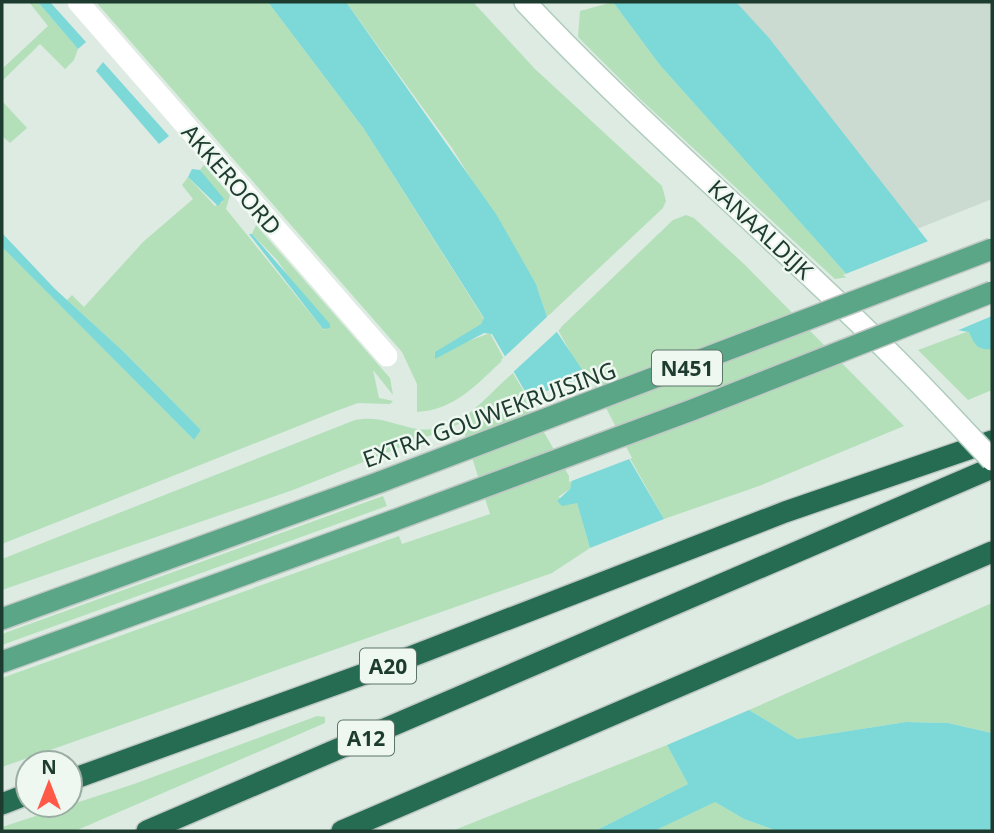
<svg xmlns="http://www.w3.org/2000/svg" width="994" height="833" font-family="'Noto Sans',sans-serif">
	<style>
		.built { fill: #cbdbd1 }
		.green { fill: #b3e0b8 }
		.water { fill: #7dd8d8 }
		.pier { fill: #ddebe3 }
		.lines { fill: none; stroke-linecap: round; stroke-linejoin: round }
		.secondary-casing { stroke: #afccbd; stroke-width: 24 }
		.primary-casing { stroke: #c0c8c5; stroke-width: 24 }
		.motorway-casing { stroke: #c0c8c5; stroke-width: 24 }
		.minor { stroke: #fff; stroke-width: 21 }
		.secondary { stroke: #fff; stroke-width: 21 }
		.primary { stroke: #5ca688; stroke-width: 21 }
		.motorway { stroke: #256c53; stroke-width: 21 }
		.secondary-bridge-casing { stroke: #afccbd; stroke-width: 24; stroke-linecap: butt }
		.primary-bridge-casing { stroke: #c0c8c5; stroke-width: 24; stroke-linecap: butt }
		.secondary-bridge { stroke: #fff; stroke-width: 21 }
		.primary-bridge { stroke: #5ca688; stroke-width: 21 }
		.labels { text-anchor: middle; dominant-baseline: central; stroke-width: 5; stroke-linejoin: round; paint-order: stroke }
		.shield { fill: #eef8f1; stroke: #5c7469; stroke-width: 2 }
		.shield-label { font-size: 21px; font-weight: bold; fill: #1d3c2f }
		.street-label { font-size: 23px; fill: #1d3c2f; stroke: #eef8f1 }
	</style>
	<rect width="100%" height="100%" fill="#ddebe3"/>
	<polygon class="built" points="736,2 992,2 992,199 917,229"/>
	<g class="green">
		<polygon points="29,2 38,2 78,49 74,60 65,69 40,44 2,81 2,69 48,26"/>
		<path d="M96,2h172l96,127 120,190 -3,5 -48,30 57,-21 14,26c-27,25 -49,51 -87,53v-28l-15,-32z"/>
		<polygon points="346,2 473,2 535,69 662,186 666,201 663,208 547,317 536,284 452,148"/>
		<polygon points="613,2 659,64 849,277 835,279 639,98 578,37 580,11"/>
		<polygon points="2,101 27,128 10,143 2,136"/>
		<polygon points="204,165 230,195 226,209 323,329 326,330 277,260 252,234 256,225 390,378 393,395 373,370 379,398 393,401 390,404 358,403 336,411 2,544 2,247 194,440 201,430 124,352 67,300 72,295 84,307 143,242 193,199 182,185 188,177 215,206 223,202 200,170"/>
		<polygon points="686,215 694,218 744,264 904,426 759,486 664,519 558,330 673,220"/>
		<path d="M969,331c4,12 10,19 23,18v41l-24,10 -50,-50z"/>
		<path d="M513,373l60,102 -3,14 -12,8 19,6 13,45 -38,25 -550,194v-89l397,-142 3,8 88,-30 -28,-88 2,-4 -171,68 -291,100v-31l353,-139c21,-4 33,2 53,7 49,13 72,-26 105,-54z"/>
		<polygon points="383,496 387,506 2,645 2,634"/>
		<polygon points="992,603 992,733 948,723 906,722 797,739 749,710"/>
		<polygon points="317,716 325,717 325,723 75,831 2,831 2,827 134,784"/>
		<polygon points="667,745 688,784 595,831 452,831"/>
		<polygon points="709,802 715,802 744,819 777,831 654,831"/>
	</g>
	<g class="water">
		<polygon points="38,2 50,2 86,42 78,49"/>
		<polygon points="268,2 346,2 496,214 536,284 547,317 583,371 614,433 664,519 590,548 577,503 562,506 557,501 570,489 573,475 492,334 484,333 435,359 435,352 481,324 484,318 364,129"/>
		<polygon points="613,2 736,2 769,38 930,244 849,277 659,64"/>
		<polygon points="103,62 169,136 159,144 96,71"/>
		<polygon points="192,169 200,170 224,199 218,206 188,177"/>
		<polygon points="2,233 55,289 124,352 201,430 194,440 2,247"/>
		<polygon points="249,234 252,234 330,324 330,328 323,329"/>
		<path d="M992,281v68c-14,2 -18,-5 -23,-17l-12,-2z"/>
		<polygon points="749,710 797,739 906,722 948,723 992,733 992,831 777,831 744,819 715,802 654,831 595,831 688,784 667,745"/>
	</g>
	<g class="pier">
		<polygon points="931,240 932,247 850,280 843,275"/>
		<polygon points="977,269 992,275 992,316 954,332 953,327 957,324 955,320 950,319 953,285 963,273"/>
		<polygon points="550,314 561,328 510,375 501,360"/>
		<polygon points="589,375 632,458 569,482 569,476 525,399"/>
	</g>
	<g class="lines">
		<defs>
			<path id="secondary" d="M525,2c133,142 285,264 418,406"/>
			<g id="primary">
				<polyline points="2,619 380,482"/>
				<polyline points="2,662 395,520"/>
			</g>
			<g id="motorway">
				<polyline points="70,780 392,664 785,512 992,441"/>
				<polyline points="2,804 28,794"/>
				<polyline points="147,831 992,468"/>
				<polyline points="342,831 992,552"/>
			</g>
		</defs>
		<use href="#secondary" class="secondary-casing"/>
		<use href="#primary" class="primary-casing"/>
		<use href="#motorway" class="motorway-casing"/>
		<polyline class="minor" points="78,2 387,356"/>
		<use href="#secondary" class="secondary"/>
		<use href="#primary" class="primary"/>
		<use href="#motorway" class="motorway"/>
		<defs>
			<polyline id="secondary-bridge" points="943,408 992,460"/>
			<g id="primary-bridge">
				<polyline points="380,482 992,249"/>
				<polyline points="395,520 692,410 992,292"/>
			</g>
		</defs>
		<use href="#secondary-bridge" class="secondary-bridge-casing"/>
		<use href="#primary-bridge" class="primary-bridge-casing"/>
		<use href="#secondary-bridge" class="secondary-bridge"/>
		<use href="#primary-bridge" class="primary-bridge"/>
	</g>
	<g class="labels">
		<g class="shield">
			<rect x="652" y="350.5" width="70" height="35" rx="5"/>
			<rect x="360" y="648.5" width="56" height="35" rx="5"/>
			<rect x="338" y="720.5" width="56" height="35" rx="5"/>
		</g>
		<g class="shield-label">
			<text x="687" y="368">N451</text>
			<text x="388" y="666">A20</text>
			<text x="366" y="738">A12</text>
		</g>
		<g class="street-label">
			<text transform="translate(232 179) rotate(49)">AKKEROORD</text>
			<text transform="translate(761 229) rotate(43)">KANAALDIJK</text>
			<text transform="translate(489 414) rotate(-20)">EXTRA GOUWEKRUISING</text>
		</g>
	</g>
	<rect width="994" height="833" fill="none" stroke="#1d3c2f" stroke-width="7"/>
	<g transform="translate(49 784)"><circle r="33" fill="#eef8f1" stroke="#9aada3" stroke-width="2"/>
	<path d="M0-5L12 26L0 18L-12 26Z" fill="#ff5947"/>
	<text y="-10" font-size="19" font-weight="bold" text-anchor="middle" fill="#1d3c2f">N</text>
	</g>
</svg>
